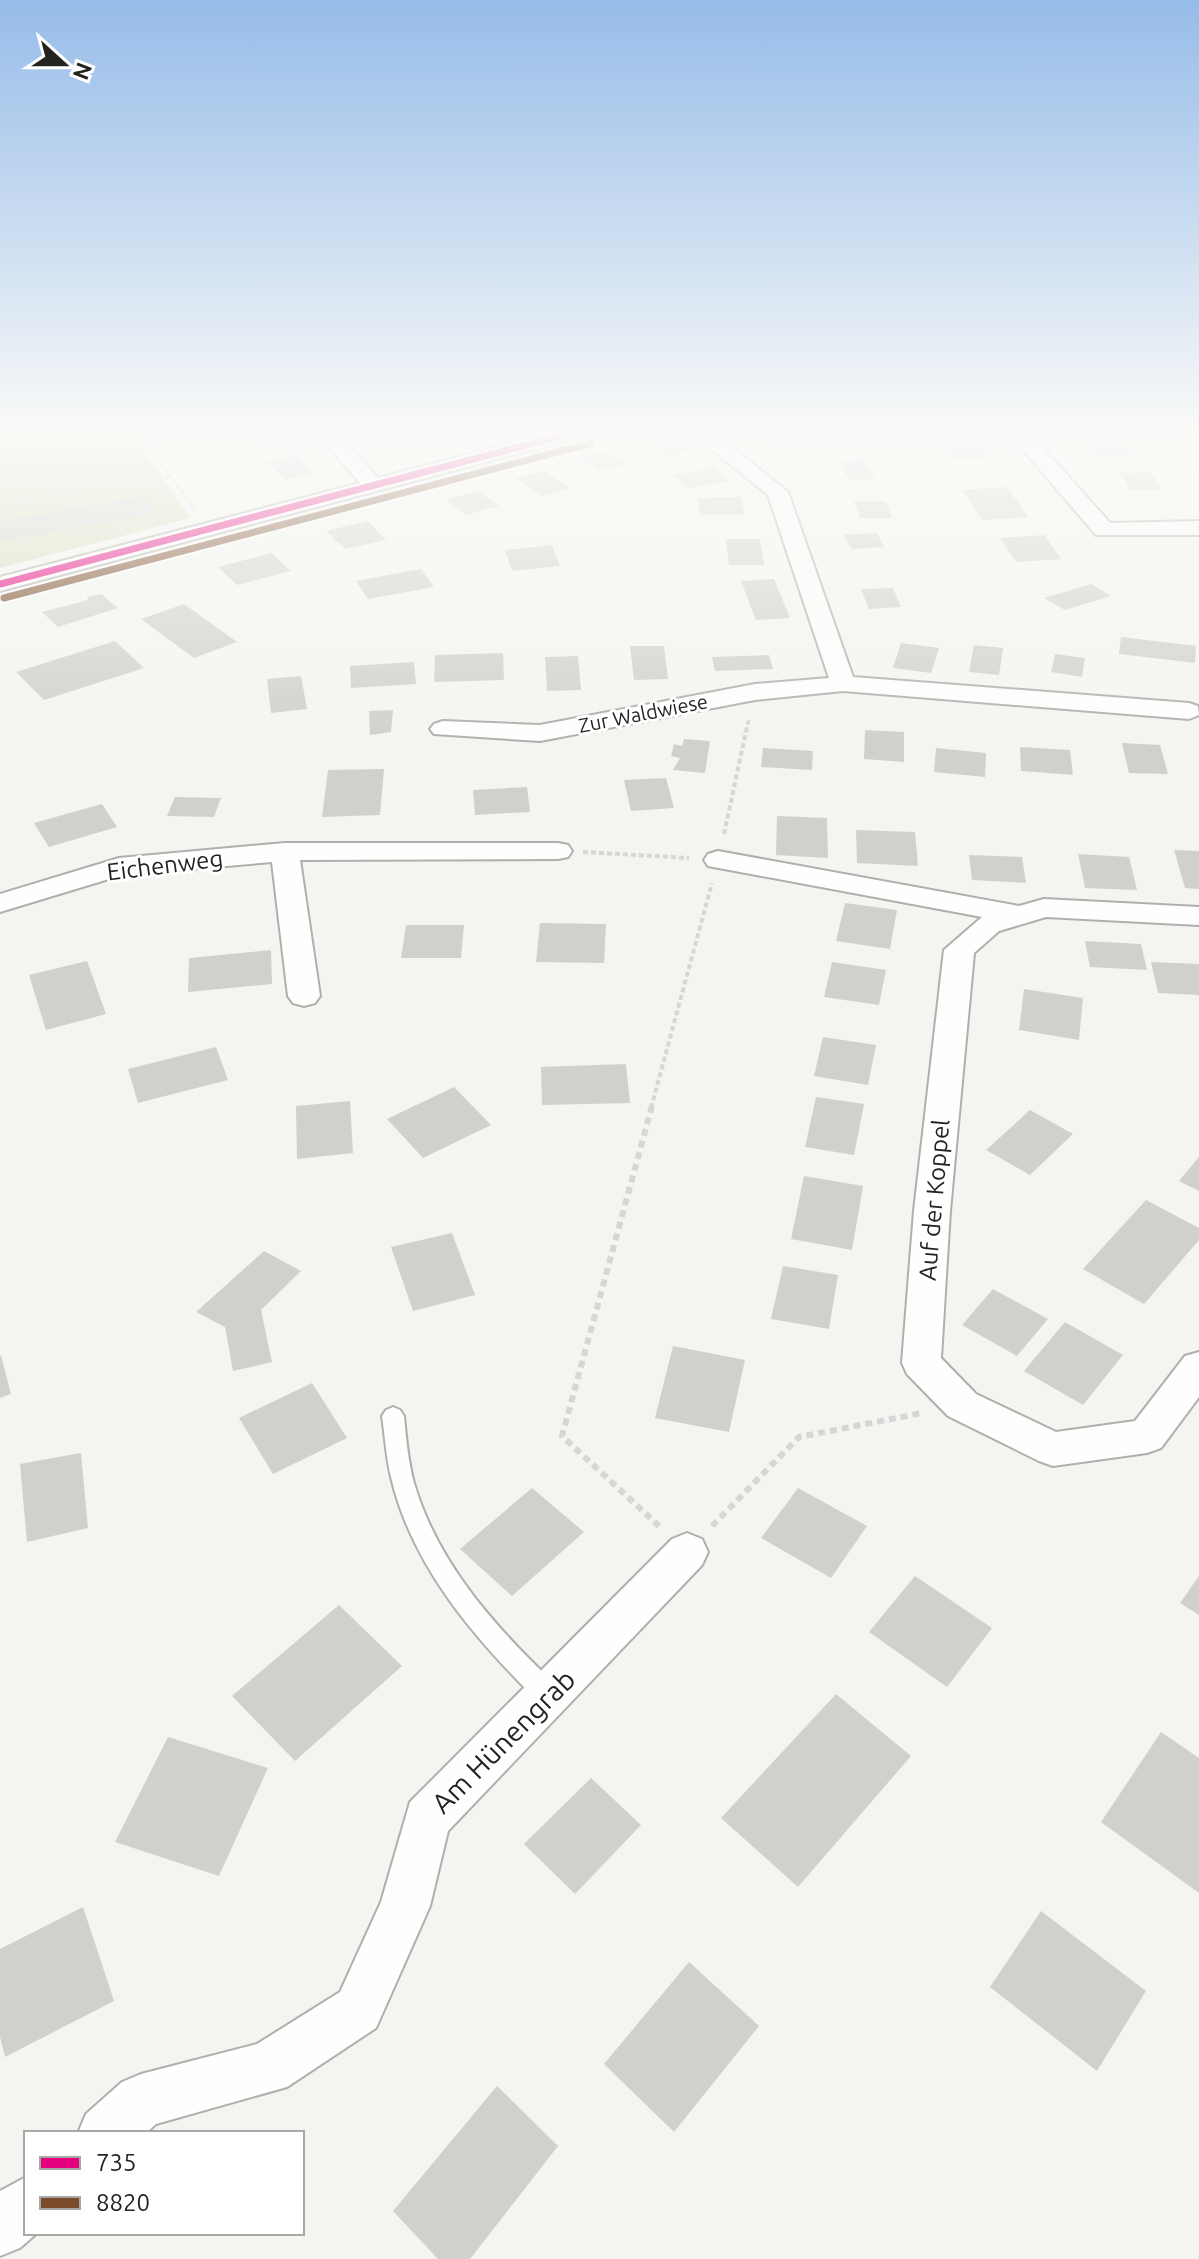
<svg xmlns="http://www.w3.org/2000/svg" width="1199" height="2259" font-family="Ubuntu,sans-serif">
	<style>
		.green { fill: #d6debd }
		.building { fill: #d0d1cd }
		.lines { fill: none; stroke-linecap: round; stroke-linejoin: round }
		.service-casing { stroke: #afb0ac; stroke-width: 4 }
		.minor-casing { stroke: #afb0ac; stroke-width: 4 }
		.path-far2 { stroke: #d5d6d5; stroke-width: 3; stroke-dasharray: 4 3; stroke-linecap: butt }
		.path-far1 { stroke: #d5d6d5; stroke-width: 4; stroke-dasharray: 5 3; stroke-linecap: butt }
		.path { stroke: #d5d6d5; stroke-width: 6; stroke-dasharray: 7 5; stroke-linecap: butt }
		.service { fill: #fdfefd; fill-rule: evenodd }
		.minor { fill: #fdfefd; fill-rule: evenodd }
		.bus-1-casing { stroke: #fff; stroke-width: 11 }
		.bus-2-casing { stroke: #fff; stroke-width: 11 }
		.bus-1 { stroke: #e5007d; stroke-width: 7 }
		.bus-2 { stroke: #7a4b2a; stroke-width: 7 }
		.labels { text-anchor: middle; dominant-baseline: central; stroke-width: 6; stroke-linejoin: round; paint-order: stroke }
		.far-street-label { font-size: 20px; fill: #232420; stroke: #fff }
		.street-label { font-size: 24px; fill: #232420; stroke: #fff }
		.near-street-label { font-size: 28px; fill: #232420; stroke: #fff }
	</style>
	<rect width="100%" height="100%" fill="#f4f5f0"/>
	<polygon class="green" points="0,429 128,429 191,518 0,568"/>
	<g class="building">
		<polygon points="248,429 282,429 287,435 259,441"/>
		<polygon points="670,432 699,447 670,456 642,440"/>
		<polygon points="382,433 398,445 374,451 358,439"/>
		<polygon points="1085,434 1118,434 1132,456 1097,456"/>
		<polygon points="974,442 986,458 956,460 944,444"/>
		<polygon points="604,450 626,464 600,471 578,457"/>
		<polygon points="296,455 316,473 286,480 266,462"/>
		<polygon points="865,460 876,479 849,480 838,462"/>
		<polygon points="715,468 729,481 688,488 674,475"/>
		<polygon points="544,471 571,488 543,496 516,478"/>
		<polygon points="1150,472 1162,489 1131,490 1120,473"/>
		<polygon points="1007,487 1028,517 982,520 962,490"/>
		<polygon points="478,491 499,506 466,515 446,500"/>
		<polygon points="145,496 155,513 0,542 0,522"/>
		<polygon points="741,497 745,514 701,515 697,498"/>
		<polygon points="854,501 886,501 892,518 860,518"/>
		<polygon points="368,521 386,540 345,549 326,531"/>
		<polygon points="877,533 884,547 851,549 844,535"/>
		<polygon points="1044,535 1061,559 1016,562 1000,538"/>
		<polygon points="726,539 760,539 764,565 729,565"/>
		<polygon points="552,545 560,566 512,571 505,550"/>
		<polygon points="271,553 291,571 237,585 218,567"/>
		<polygon points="421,569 434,587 368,599 356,581"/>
		<polygon points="774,579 790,618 756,620 741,581"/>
		<polygon points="1091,584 1111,596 1065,610 1044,598"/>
		<polygon points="893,588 901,607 869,609 861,589"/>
		<polygon points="101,594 118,608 58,627 42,612 88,600 87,597"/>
		<polygon points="184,604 237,642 194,658 141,619"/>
		<polygon points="1121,637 1196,646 1195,663 1119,654"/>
		<polygon points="115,641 144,668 44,700 16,672"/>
		<polygon points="901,643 939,648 931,673 893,668"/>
		<polygon points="974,645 1003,648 999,675 969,672"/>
		<polygon points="630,646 664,646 668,679 634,680"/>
		<polygon points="503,653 504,680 434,682 435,655"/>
		<polygon points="1055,654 1085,658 1082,677 1051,672"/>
		<polygon points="769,655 773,669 715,671 712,657"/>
		<polygon points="578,656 581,690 547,691 545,657"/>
		<polygon points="414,662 416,684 351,688 350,666"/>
		<polygon points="301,676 307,709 271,713 267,679"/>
		<polygon points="393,710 391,732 370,735 369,711"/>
		<polygon points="865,730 904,732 904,762 864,759"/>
		<polygon points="684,739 710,741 705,773 673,770 680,758 671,756 674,744 682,746"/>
		<polygon points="1122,743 1160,745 1168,774 1129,773"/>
		<polygon points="1020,747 1070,750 1073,775 1021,771"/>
		<polygon points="763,748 813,751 812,770 761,767"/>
		<polygon points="936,748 986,753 985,777 934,772"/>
		<polygon points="384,769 380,815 322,817 328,770"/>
		<polygon points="666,778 674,808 631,811 624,780"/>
		<polygon points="527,787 530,812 475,815 473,790"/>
		<polygon points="175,797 221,798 214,817 167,816"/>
		<polygon points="102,804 117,827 49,847 34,823"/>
		<polygon points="777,816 827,818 828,858 776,855"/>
		<polygon points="856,830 915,832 918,866 857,863"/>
		<polygon points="1174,850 1199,851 1199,889 1185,888"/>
		<polygon points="1078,854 1129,857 1137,890 1085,888"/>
		<polygon points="969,855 1022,857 1026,883 972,880"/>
		<polygon points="845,903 897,910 890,949 836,941"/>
		<polygon points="540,923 606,924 604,963 536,962"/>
		<polygon points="406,925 464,925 461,958 401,958"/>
		<polygon points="1085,941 1141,944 1147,970 1090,967"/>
		<polygon points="271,950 272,984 188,992 189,958"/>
		<polygon points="87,961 106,1014 46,1030 29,975"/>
		<polygon points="832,962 886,970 879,1005 824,997"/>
		<polygon points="1151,962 1199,964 1199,995 1158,993"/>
		<polygon points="1024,989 1083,998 1079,1040 1019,1030"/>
		<polygon points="823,1037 876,1045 868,1085 814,1076"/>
		<polygon points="216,1047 228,1080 138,1103 128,1069"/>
		<polygon points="626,1064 630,1103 542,1105 541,1067"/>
		<polygon points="454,1087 491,1125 423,1158 387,1119"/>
		<polygon points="816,1097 864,1104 854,1155 805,1147"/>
		<polygon points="350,1101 353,1153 297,1159 296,1106"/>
		<polygon points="1030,1110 1073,1134 1030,1175 986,1150"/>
		<polygon points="1199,1157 1199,1191 1179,1181"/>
		<polygon points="804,1176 863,1186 852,1250 791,1239"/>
		<polygon points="1146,1200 1199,1228 1199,1240 1144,1304 1083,1269"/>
		<polygon points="452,1233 475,1295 413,1311 391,1247"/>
		<polygon points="264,1251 301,1271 261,1310 272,1362 233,1371 225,1327 196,1312"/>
		<polygon points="783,1266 838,1275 829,1329 771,1319"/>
		<polygon points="993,1289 1048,1319 1017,1356 962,1325"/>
		<polygon points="1065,1322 1123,1355 1083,1405 1024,1371"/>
		<polygon points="673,1346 745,1360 729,1432 655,1418"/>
		<polygon points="1,1355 11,1394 0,1398 0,1356"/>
		<polygon points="312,1383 347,1438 273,1474 239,1418"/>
		<polygon points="81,1453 88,1528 27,1542 20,1464"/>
		<polygon points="532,1488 584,1532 512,1596 460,1549"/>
		<polygon points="798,1488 867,1526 831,1578 761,1538"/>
		<polygon points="915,1576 992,1628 947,1687 869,1632"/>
		<polygon points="1199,1576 1199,1615 1180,1603"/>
		<polygon points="339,1605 402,1666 295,1761 232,1696"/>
		<polygon points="836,1694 911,1756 798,1887 721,1818"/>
		<polygon points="1161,1732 1199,1758 1199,1893 1101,1822"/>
		<polygon points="168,1737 268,1768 219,1876 115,1842"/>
		<polygon points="591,1778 641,1825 575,1894 524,1844"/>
		<polygon points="83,1907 114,2001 5,2057 0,2037 0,1949"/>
		<polygon points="1041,1911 1146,1991 1097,2071 990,1987"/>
		<polygon points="689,1962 759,2026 674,2132 604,2064"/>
		<polygon points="497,2086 558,2146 470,2259 438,2259 393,2211"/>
	</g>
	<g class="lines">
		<defs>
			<path id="service" d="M393,1407l7,3 4,6c2,22 4,45 10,67 24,82 83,146 144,204l3,8 -3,8 -9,3 -9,-3c-64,-63 -128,-136 -149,-226 -5,-20 -6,-41 -9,-61l4,-6z"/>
			<g id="minor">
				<polygon points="313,429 334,429 378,478 564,429 598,429 595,433 0,591 0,577 360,483"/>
				<polygon points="686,429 709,429 788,492 853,677 1189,703 1198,706 1199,715 1189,719 843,691 755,700 540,741 434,734 430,729 434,724 443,721 540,725 755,684 829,678 768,495"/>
				<polygon points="1005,429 1026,429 1110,523 1199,521 1199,535 1096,535"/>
				<polygon points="285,843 558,843 568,845 572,851 568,857 558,859 300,860 320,996 315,1003 304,1006 293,1003 288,996 272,862 122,875 0,912 0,894 119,858"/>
				<polygon points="718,851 1019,906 1044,899 1199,907 1199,925 1046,917 999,931 974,953 950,1211 941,1358 976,1394 1056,1432 1135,1421 1185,1356 1199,1352 1199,1397 1161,1448 1147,1453 1053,1466 1039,1461 948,1416 907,1374 902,1363 914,1211 944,950 982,917 708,866 704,860 708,854"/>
				<polygon points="687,1533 702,1539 708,1552 702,1565 448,1831 430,1906 376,2028 287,2087 156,2124 146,2133 78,2133 86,2114 122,2082 141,2074 257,2044 340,1992 381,1902 410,1802 672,1539"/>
				<polygon points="26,2177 26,2233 37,2233 20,2248 0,2256 0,2191"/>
			</g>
		</defs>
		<use href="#service" class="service-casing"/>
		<use href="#minor" class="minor-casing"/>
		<g class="path-far2">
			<polyline points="135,429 195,509"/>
			<polyline points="0,504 170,476"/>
			<polyline points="748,724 749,719"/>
		</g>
		<g class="path-far1">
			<polyline points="724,834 748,722"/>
			<polyline points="583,852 689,858"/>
			<polyline points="651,1108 712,883"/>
		</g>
		<g class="path">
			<polyline points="652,1106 562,1436 659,1526"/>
			<polyline points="712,1526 799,1437 922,1413"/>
		</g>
		<use href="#service" class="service"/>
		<use href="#minor" class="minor"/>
		<defs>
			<polyline id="bus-1" points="0,584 587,429"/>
			<polyline id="bus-2" points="4,598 592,443"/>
		</defs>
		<use href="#bus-1" class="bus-1-casing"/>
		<use href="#bus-2" class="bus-2-casing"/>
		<use href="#bus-1" class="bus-1"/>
		<use href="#bus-2" class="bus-2"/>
	</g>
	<linearGradient id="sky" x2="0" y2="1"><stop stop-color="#96bce9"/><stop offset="0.58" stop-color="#fafaf8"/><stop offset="1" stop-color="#fafaf8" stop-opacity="0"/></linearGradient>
	<rect width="1199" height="745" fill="url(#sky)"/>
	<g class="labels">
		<g class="far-street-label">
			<text transform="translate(643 713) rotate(-11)">Zur Waldwiese</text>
		</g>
		<g class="street-label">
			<text transform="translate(165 865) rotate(-7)">Eichenweg</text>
			<text transform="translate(934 1200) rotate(-85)">Auf der Koppel</text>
		</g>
		<g class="near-street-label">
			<text transform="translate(503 1741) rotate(-45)">Am Hünengrab</text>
		</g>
	</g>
	<rect x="24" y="2131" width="280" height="104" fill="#ffffff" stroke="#a7a7a6" stroke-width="2"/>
	<rect x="40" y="2157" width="40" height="12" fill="#e5007d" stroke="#a7a7a6" stroke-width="2"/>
	<text x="96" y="2171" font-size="24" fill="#232420">735</text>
	<rect x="40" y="2197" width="40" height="12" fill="#7a4b2a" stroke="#a7a7a6" stroke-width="2"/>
	<text x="96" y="2211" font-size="24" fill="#232420">8820</text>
	<g transform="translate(64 64) rotate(111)" stroke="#ffffff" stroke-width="6" paint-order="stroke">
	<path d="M0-6L14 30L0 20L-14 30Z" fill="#232420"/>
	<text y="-12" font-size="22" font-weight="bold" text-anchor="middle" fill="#232420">N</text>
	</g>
</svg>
